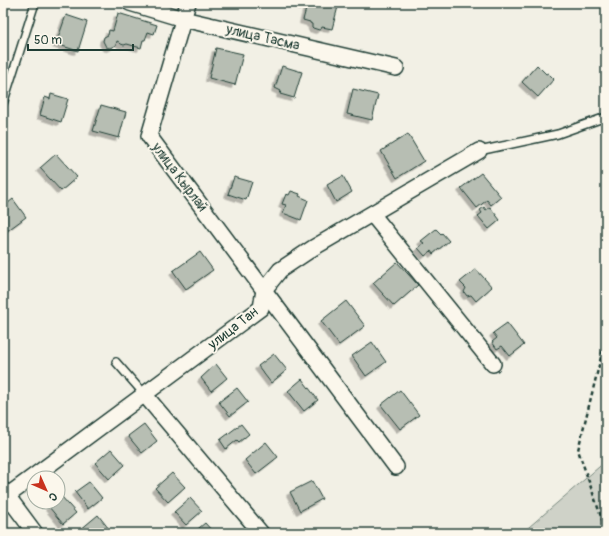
<svg xmlns="http://www.w3.org/2000/svg" width="609" height="536" font-family="Pangolin,sans-serif">
	<style>
		.green { fill: #cfd2c8; stroke: #77887e }
		.building { fill: #b7beb3; stroke: #1f3d34; filter: url(#shadow) }
		.lines { fill: none; stroke-linecap: round; stroke-linejoin: round }
		.lane-casing { stroke: #1f3d34; stroke-width: 10 }
		.street-casing { stroke: #1f3d34; stroke-width: 18 }
		.path { stroke: #1f3d34; stroke-width: 2.5; stroke-dasharray: 4 3; stroke-linecap: butt }
		.lane { stroke: #fbf7ec; stroke-width: 7 }
		.street { stroke: #fbf7ec; stroke-width: 15 }
		.labels { text-anchor: middle; dominant-baseline: central; stroke-width: 4; stroke-linejoin: round; paint-order: stroke }
		.street-label { font-size: 14px; fill: #1f3d34; stroke: #fbf7ec }
	</style>
	<defs>
		<filter id="shadow"><feDropShadow dx="-3.5" dy="3.5" stdDeviation="0" flood-color="#0004"/></filter>
	</defs>
	<rect width="100%" height="100%" fill="#f2f0e5"/>
	<filter id="ink" filterUnits="userSpaceOnUse"><feTurbulence type="fractalNoise" baseFrequency=".025" numOctaves="2"/><feDisplacementMap in="SourceGraphic" scale="8" xChannelSelector="R" yChannelSelector="G"/><feConvolveMatrix kernelMatrix="1 2 1 2 8 2 1 2 1" color-interpolation-filters="sRGB"/></filter>
	<g filter="url(#ink)">
		<polygon class="green" points="606,461 606,533 522,533"/>
		<g class="building">
			<polygon points="301,3 339,3 332,29 322,27 321,29 319,30 313,28 312,27 312,24 310,23 310,22 303,20 307,5 305,5 302,7 300,5"/>
			<polygon points="118,13 157,25 154,34 148,32 145,40 143,40 141,48 127,44 124,45 121,44 119,42 117,41 116,45 110,48 106,47 103,41 104,37 108,35 109,30 113,31"/>
			<polygon points="66,15 87,22 78,51 56,44"/>
			<polygon points="216,48 243,54 235,85 209,78"/>
			<polygon points="537,65 546,74 548,73 554,79 538,97 522,82"/>
			<polygon points="282,66 302,72 294,98 280,94 281,91 275,88"/>
			<polygon points="353,89 378,95 372,120 347,114"/>
			<polygon points="51,94 68,99 61,122 40,115 45,97 50,99"/>
			<polygon points="101,105 126,112 119,138 93,131"/>
			<polygon points="408,134 424,161 397,178 381,151"/>
			<polygon points="56,154 77,177 61,191 40,168"/>
			<polygon points="481,173 501,197 491,205 487,200 477,208 461,188"/>
			<polygon points="343,176 352,192 336,202 327,185"/>
			<polygon points="234,177 252,182 246,200 228,194"/>
			<polygon points="291,191 300,194 299,196 308,200 301,220 283,213 286,205 282,204 286,194 289,195"/>
			<polygon points="13,199 26,217 7,231 3,224 3,207"/>
			<polygon points="484,207 486,210 490,207 500,220 489,229 478,216 482,213 480,210"/>
			<polygon points="436,229 441,234 442,233 449,241 433,254 431,251 425,256 418,248 424,243 421,241"/>
			<polygon points="200,252 213,270 186,289 173,271"/>
			<polygon points="397,262 418,285 394,306 373,283"/>
			<polygon points="476,269 492,287 476,301 471,295 467,296 464,292 466,288 460,282"/>
			<polygon points="346,301 365,326 339,345 321,321"/>
			<polygon points="507,323 524,345 510,356 502,346 497,349 492,342 497,338 493,333"/>
			<polygon points="372,342 386,362 366,376 352,356"/>
			<polygon points="274,354 287,370 271,383 258,366"/>
			<polygon points="216,364 227,378 211,391 201,378"/>
			<polygon points="302,379 318,400 304,411 288,391"/>
			<polygon points="237,388 248,402 230,416 219,402"/>
			<polygon points="400,390 419,415 400,429 381,405"/>
			<polygon points="144,424 157,441 142,453 128,436"/>
			<polygon points="241,424 249,434 239,442 237,440 226,449 220,440"/>
			<polygon points="266,442 278,457 256,474 245,460"/>
			<polygon points="111,449 125,465 109,479 95,463"/>
			<polygon points="172,473 185,487 168,502 155,488"/>
			<polygon points="312,481 322,499 300,511 290,492"/>
			<polygon points="89,482 102,498 88,509 75,492"/>
			<polygon points="62,497 76,513 63,524 49,507 55,502 58,502 58,500"/>
			<polygon points="190,498 202,511 186,525 174,512"/>
			<polygon points="98,515 109,529 104,533 83,533 80,530"/>
			<polygon points="205,523 214,533 193,533"/>
		</g>
		<g class="lines">
			<defs>
				<g id="lane">
					<polyline points="3,104 35,3"/>
					<polyline points="479,151 558,134 606,117"/>
					<polyline points="116,362 144,394"/>
				</g>
				<g id="street">
					<polyline points="130,3 183,19 396,68"/>
					<polyline points="188,3 149,136 396,467"/>
					<polyline points="372,214 493,364"/>
					<polyline points="144,394 261,533"/>
					<polyline points="3,490 35,533"/>
					<polyline points="3,499 261,308 264,290 280,270 313,248 479,151"/>
				</g>
			</defs>
			<use href="#lane" class="lane-casing"/>
			<use href="#street" class="street-casing"/>
			<polyline class="path" points="606,337 578,450 606,531"/>
			<use href="#lane" class="lane"/>
			<use href="#street" class="street"/>
		</g>
	</g>
	<g class="labels">
		<g class="street-label">
			<text transform="translate(263 37) rotate(13)">улица Тасма</text>
			<text transform="translate(180 177) rotate(53)">улица Кырлай</text>
			<text transform="translate(233 328) rotate(-38)">улица Тан</text>
		</g>
	</g>
	<rect width="609" height="536" fill="none" stroke="#fbf7ec" stroke-width="16"/>
	<rect x="8" y="8" width="593" height="520" fill="none" stroke="#1f3d34" stroke-width="1.5" filter="url(#ink)"/>
	<g transform="translate(46 490) rotate(135)"><circle r="19" fill="#fbf7ec" stroke="#a3ada2"/>
	<path d="M0-3L7 15L0 10L-7 15Z" fill="#c8321e"/>
	<text y="-6" font-size="11" font-weight="bold" text-anchor="middle" fill="#1f3d34">С</text>
	</g>
	<path d="M28 44v6h105v-6" fill="none" stroke="#1f3d34" stroke-width="2"/>
	<text x="34" y="44" font-size="12" fill="#1f3d34" stroke="#fbf7ec" stroke-width="3" paint-order="stroke">50 m</text>
</svg>
